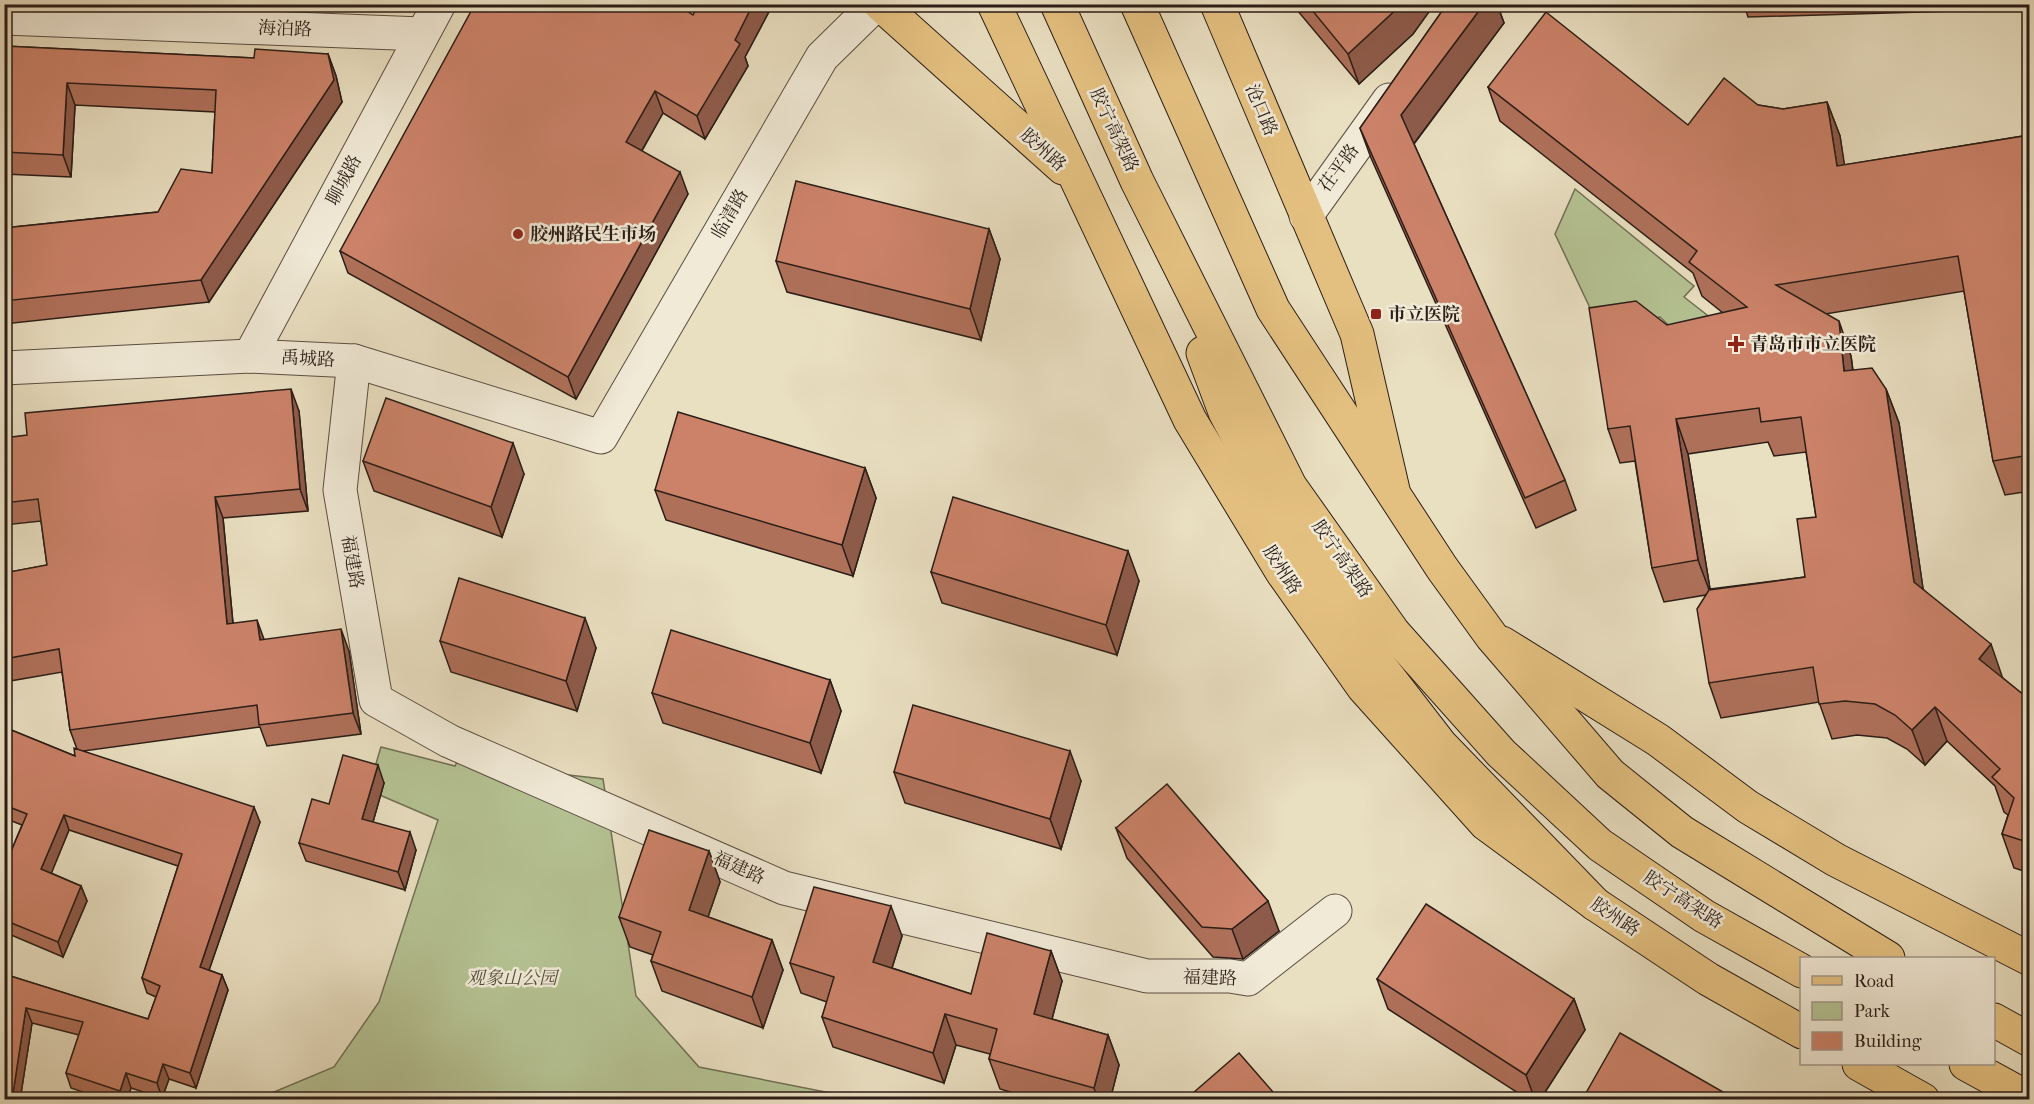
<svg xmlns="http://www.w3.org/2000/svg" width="2034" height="1104" font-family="'IM FELL French Canon','Noto Serif SC',serif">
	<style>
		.green { fill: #b5c293; stroke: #707055; stroke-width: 1.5 }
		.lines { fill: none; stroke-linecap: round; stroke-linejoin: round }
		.minor-casing { stroke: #5a4e42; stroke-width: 35 }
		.major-casing { stroke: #2b1d17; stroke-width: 35 }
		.highway-casing { stroke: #2b1d17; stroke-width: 35 }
		.minor { stroke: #f1ead7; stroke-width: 33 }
		.major { stroke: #e4c080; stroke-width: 33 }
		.highway { stroke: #e4c080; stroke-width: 33 }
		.wall { fill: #af705a; stroke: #2b1d17; stroke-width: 1.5; fill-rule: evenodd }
		.shaded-wall { fill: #8e5b4a; stroke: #2b1d17; stroke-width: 1.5 }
		.building { fill: #cb8269; stroke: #2b1d17; stroke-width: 1.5 }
		.poi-dot { fill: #8f2418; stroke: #f1ead7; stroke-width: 2 }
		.labels { text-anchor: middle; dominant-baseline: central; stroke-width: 5; stroke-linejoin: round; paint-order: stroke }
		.street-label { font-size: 18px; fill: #2b1d17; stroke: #f1ead7 }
		.poi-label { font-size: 18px; font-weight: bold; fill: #2b1d17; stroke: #f1ead7; text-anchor: start }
		.park-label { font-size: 18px; font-style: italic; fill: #544f3c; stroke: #f1ead7 }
	</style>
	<rect width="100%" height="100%" fill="#e9dfc1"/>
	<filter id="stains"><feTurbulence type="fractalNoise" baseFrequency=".00333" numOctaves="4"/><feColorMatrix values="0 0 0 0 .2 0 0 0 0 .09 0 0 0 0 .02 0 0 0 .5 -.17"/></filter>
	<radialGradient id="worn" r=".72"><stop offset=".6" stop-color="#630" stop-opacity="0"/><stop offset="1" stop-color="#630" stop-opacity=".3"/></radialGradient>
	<g class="green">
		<polygon points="1575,189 1694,286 1684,297 1716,322 1678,334 1660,317 1600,329 1555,234"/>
		<polygon points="381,747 455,766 457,762 603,779 636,996 699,1067 861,1099 247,1100 267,1095 334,1067 379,1002 438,820 368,790"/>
	</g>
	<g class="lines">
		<defs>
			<g id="minor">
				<polyline points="4,18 422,34"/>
				<polyline points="1306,216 1389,100"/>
				<polyline points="250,356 439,4"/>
				<polyline points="354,361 340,490 376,700 449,741 784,888 1147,976 1230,976 1248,979 1335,911"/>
				<polyline points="4,368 250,356 354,361 601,437 822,57 876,4"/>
			</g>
			<g id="major">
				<polyline points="880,4 1063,168"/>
				<polyline points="994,4 1190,420 1282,572 1363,687 1486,824 1595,904 1708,979 1802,1032"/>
				<polyline points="1217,4 1357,334 1393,490"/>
				<polyline points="1502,643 1658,740 1748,807 1836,860 2030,959"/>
				<polyline points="1859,1064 1923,1100"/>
			</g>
			<g id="highway">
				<polyline points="1057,4 1137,181 1290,486 1394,633 1501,753 1600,845 1704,916 1802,971"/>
				<polyline points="1137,4 1273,309 1442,568 1492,637 1610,774 1682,832 1888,958"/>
				<polyline points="1203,353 1225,412 1269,495 1356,635 1441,745 1595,904"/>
				<polyline points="1994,1020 2030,1040"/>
				<polyline points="1966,1064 2030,1099"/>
			</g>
		</defs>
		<use href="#minor" class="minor-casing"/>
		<use href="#major" class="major-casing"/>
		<use href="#highway" class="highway-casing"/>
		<use href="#minor" class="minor"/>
		<use href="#major" class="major"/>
		<use href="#highway" class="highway"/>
	</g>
	<g class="wall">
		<polygon points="699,4 773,4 745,57 748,66 705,139 663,113 642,151 688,194 576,399 348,273 340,251 693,15"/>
		<polygon points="1292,4 1429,4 1431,9 1413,34 1359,84"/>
		<polygon points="1447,4 1497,4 1504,23 1414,144 1565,480 1576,510 1536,528 1371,158 1360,128"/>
		<polygon points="1744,4 1989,4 1989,10 1748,17"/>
		<polygon points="4,46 254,58 328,54 336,76 342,102 209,302 4,324 4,228 158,212 212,173 215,112 75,105 71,177 4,174"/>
		<path d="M1488,87l200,38 70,-20 25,4 44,-7 13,34 4,29 186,-30v356l-25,4 -12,-34 -29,-170 -139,23 26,42 2,14 33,19 13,34 24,166 80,89 27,22v173l-16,-5 -12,-34 6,-19 -4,-3 -9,-26 -48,-45 -22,24 -18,-16 -20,-11 -30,-3 -25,4 -13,-37 -98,16 -12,-35 -3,-88 -42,7 -12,-34 -17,-107 -15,2 -12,-34 115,-116 -21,-17 -9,-23 -193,-152zM1768,442l6,14 32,-4 10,65 -11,60 -95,12 -22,-135z"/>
		<polygon points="989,229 1000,259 981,340 787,292 776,261"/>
		<polygon points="299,411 308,511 223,518 233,623 264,640 349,651 361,734 267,746 260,727 83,751 260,822 209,970 222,975 228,990 196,1088 169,1079 162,1098 131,1088 127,1100 106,1100 71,1088 66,1073 79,1035 32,1023 20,1100 4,1100 4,974 148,1019 156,997 147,993 142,978 178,866 69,830 51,873 81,886 87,901 63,957 4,932 4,868 22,825 4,818 4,727 75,756 77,749 70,730 62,672 4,682 4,573 47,565 41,521 4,525 4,438"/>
		<polygon points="363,461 524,474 502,537 374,491"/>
		<polygon points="865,468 876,498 853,576 666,520 655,490"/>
		<polygon points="931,572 1139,581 1117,655 942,603"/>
		<polygon points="440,641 596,648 577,711 451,672"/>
		<polygon points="830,680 841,711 821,773 663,723 652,693"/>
		<polygon points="894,772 1081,781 1061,849 905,803"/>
		<polygon points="384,783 373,822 416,850 405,890 306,861 299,843 329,804"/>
		<polygon points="1116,828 1279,931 1243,959 1213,957 1127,858"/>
		<polygon points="709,851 720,882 708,917 772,940 783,970 763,1028 662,991 651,961 653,955 630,947 619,917"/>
		<polygon points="902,936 892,968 971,994 1051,951 1062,981 1052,1019 1108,1035 1119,1065 1110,1100 1037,1100 1000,1089 989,1059 990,1054 956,1045 944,1083 833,1047 822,1017 827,1002 801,993 790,963"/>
		<polygon points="1377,979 1574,999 1585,1030 1540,1100 1529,1100 1388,1009"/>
	</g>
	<g class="shaded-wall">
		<polygon points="753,4 773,4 745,57 748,66 705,139 697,116"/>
		<polygon points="1402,4 1429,4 1431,9 1413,34 1359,84 1348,54"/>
		<polygon points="1484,4 1497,4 1504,23 1412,146 1401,115"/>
		<polygon points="328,54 336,76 342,102 209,302 201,280"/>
		<polygon points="67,83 75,105 71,177 63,155"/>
		<polygon points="655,91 663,113 634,164 626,142"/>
		<polygon points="1827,102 1840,136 1850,200 1837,166"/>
		<polygon points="680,172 688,194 576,399 568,377"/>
		<polygon points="989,229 1000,259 981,340 970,309"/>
		<polygon points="1839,321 1851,356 1857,406 1844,371"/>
		<polygon points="291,389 299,411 308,511 300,489"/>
		<polygon points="1886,389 1899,423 1927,616 1914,582"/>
		<polygon points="1676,419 1688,454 1711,595 1698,560"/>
		<polygon points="513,443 524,474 502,537 491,507"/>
		<polygon points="865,468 876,498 853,576 842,545"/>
		<polygon points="215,497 223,518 235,645 227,624"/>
		<polygon points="1128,551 1139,581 1117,655 1106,625"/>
		<polygon points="585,618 596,648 577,711 566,681"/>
		<polygon points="257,620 265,642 260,640"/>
		<polygon points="341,629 349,651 361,734 353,713"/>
		<polygon points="1991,644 2003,679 1979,659"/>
		<polygon points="830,680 841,711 821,773 810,743"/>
		<polygon points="1935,707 1947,741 1925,765 1912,730"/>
		<polygon points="1070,751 1081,781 1061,849 1050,819"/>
		<polygon points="378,765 384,783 369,836 362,819"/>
		<polygon points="254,807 260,822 205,982 200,967"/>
		<polygon points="64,815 69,830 47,884 41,869"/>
		<polygon points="410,832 416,850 405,890 398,872"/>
		<polygon points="709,851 720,882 700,940 689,910"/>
		<polygon points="81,886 87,901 63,957 58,942"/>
		<polygon points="1268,901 1279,931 1243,959 1232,929"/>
		<polygon points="891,906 902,936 884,993 873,962"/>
		<polygon points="772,940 783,970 763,1028 752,997"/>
		<polygon points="1051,951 1062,981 1045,1045 1034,1014"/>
		<polygon points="222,975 228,990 196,1088 190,1073"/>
		<polygon points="1574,999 1585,1030 1540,1100 1535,1100 1526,1075"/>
		<polygon points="26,1008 32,1023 20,1100 12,1100"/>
		<polygon points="945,1014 956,1045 944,1083 933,1053"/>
		<polygon points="1108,1035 1119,1065 1110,1100 1098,1100 1094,1088"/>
		<polygon points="163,1064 169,1079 162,1098 157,1083"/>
		<polygon points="126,1073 131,1088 127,1100 123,1100 120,1091"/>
	</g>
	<g class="building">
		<polygon points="475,4 676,4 693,15 699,4 753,4 735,40 740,44 697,116 655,91 626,142 680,172 568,377 340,251"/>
		<polygon points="1307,4 1402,4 1348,54"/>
		<polygon points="1447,4 1484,4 1401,115 1565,480 1525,498 1360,128"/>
		<polygon points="1546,12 1688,125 1724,78 1758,105 1783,109 1827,102 1837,166 2030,135 2030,455 1993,461 1958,256 1776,285 1839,321 1844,371 1872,368 1886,389 1914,582 1991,644 1979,659 2030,700 2030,843 2002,834 2014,798 1992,777 2000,769 1935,707 1912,730 1895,715 1875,704 1845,701 1819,704 1813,667 1709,683 1697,609 1709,590 1805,577 1797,519 1816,517 1801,417 1761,422 1759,408 1676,419 1698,560 1652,568 1630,426 1608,429 1589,308 1636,301 1667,325 1747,307 1689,262 1697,251 1488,87"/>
		<polygon points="4,46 254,58 255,49 328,54 334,80 201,280 4,301 4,228 158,212 181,169 212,173 216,90 67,83 63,155 4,152"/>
		<polygon points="796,181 989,229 970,309 776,261"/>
		<polygon points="291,389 300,489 215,497 227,624 257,620 260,640 341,629 353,713 259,725 257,705 70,730 59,649 4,659 4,573 47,565 38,499 4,503 4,438 27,435 25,413"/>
		<polygon points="386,398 513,443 491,507 363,461"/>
		<polygon points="678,412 865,468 842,545 655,490"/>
		<polygon points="953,497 1128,551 1106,625 931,572"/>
		<polygon points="459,578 585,618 566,681 440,641"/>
		<polygon points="671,630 830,680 810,743 652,693"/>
		<polygon points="913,705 1070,751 1050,819 894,772"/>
		<polygon points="4,727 75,756 74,748 254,807 200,967 222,975 190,1073 163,1064 157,1083 126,1073 120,1091 66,1073 83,1022 26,1008 12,1100 4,1100 4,974 148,1019 160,986 142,978 182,854 64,815 41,869 81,886 58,942 4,920 4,868 27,814 4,805"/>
		<polygon points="343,755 378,765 362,819 410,832 398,872 299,843 312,799 329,804"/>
		<polygon points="1167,784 1268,901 1232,929 1202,927 1116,828"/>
		<polygon points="649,830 709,851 689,910 772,940 752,997 651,961 661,932 619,917"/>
		<polygon points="814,887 891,906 873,962 971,994 987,933 1051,951 1034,1014 1108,1035 1094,1088 989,1059 997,1029 945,1014 933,1053 822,1017 834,977 790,963"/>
		<polygon points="1426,904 1574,999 1526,1075 1377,979"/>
		<polygon points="1620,1033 1737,1100 1582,1100"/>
		<polygon points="1239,1053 1280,1100 1185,1100"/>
	</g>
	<g class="poi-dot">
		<circle cx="518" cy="234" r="6"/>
		<rect x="1370" y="308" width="12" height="12" rx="3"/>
		<path d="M1733 335h6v6h6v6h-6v6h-6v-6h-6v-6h6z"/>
	</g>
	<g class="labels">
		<g class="street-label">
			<text transform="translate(285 29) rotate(2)">海泊路</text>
			<text transform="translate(1261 110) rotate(67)">沧口路</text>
			<text transform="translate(1114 130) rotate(65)">胶宁高架路</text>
			<text transform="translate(1043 150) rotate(42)">胶州路</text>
			<text transform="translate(1339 168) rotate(-54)">茌平路</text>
			<text transform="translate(344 180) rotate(-62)">聊城路</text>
			<text transform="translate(730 214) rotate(-60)">临清路</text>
			<text transform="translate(308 359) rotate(3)">禹城路</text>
			<text transform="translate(1342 559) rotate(55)">胶宁高架路</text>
			<text transform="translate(352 562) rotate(80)">福建路</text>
			<text transform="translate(1282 570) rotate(57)">胶州路</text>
			<text transform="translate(739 868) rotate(24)">福建路</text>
			<text transform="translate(1683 900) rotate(33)">胶宁高架路</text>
			<text transform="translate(1615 917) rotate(34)">胶州路</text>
			<text transform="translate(1210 978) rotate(2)">福建路</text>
		</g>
		<g class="poi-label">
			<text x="530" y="234">胶州路民生市场</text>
			<text x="1388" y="314">市立医院</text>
			<text x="1750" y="344">青岛市市立医院</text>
		</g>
		<g class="park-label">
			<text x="512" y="978">观象山公园</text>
		</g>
	</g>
	<rect width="2034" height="1104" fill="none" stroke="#e9dfc1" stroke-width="24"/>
	<rect x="6" y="6" width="2022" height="1092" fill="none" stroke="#2b1d17" stroke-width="3"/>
	<rect x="12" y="12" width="2010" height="1080" fill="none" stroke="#2b1d17" stroke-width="1.5"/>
	<rect x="1800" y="957" width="195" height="108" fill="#f1ead7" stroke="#a2988a" stroke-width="1.5"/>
	<rect x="1812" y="976" width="30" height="9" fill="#e4c080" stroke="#a2988a" stroke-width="1.5"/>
	<text x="1854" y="987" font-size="18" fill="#2b1d17">Road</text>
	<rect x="1812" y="1002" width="30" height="18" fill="#b5c293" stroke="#a2988a" stroke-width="1.5"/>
	<text x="1854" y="1017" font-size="18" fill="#2b1d17">Park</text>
	<rect x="1812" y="1032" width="30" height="18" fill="#cb8269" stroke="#a2988a" stroke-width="1.5"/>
	<text x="1854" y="1047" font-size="18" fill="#2b1d17">Building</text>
	<rect width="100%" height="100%" filter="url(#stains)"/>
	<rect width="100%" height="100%" fill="url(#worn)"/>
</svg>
